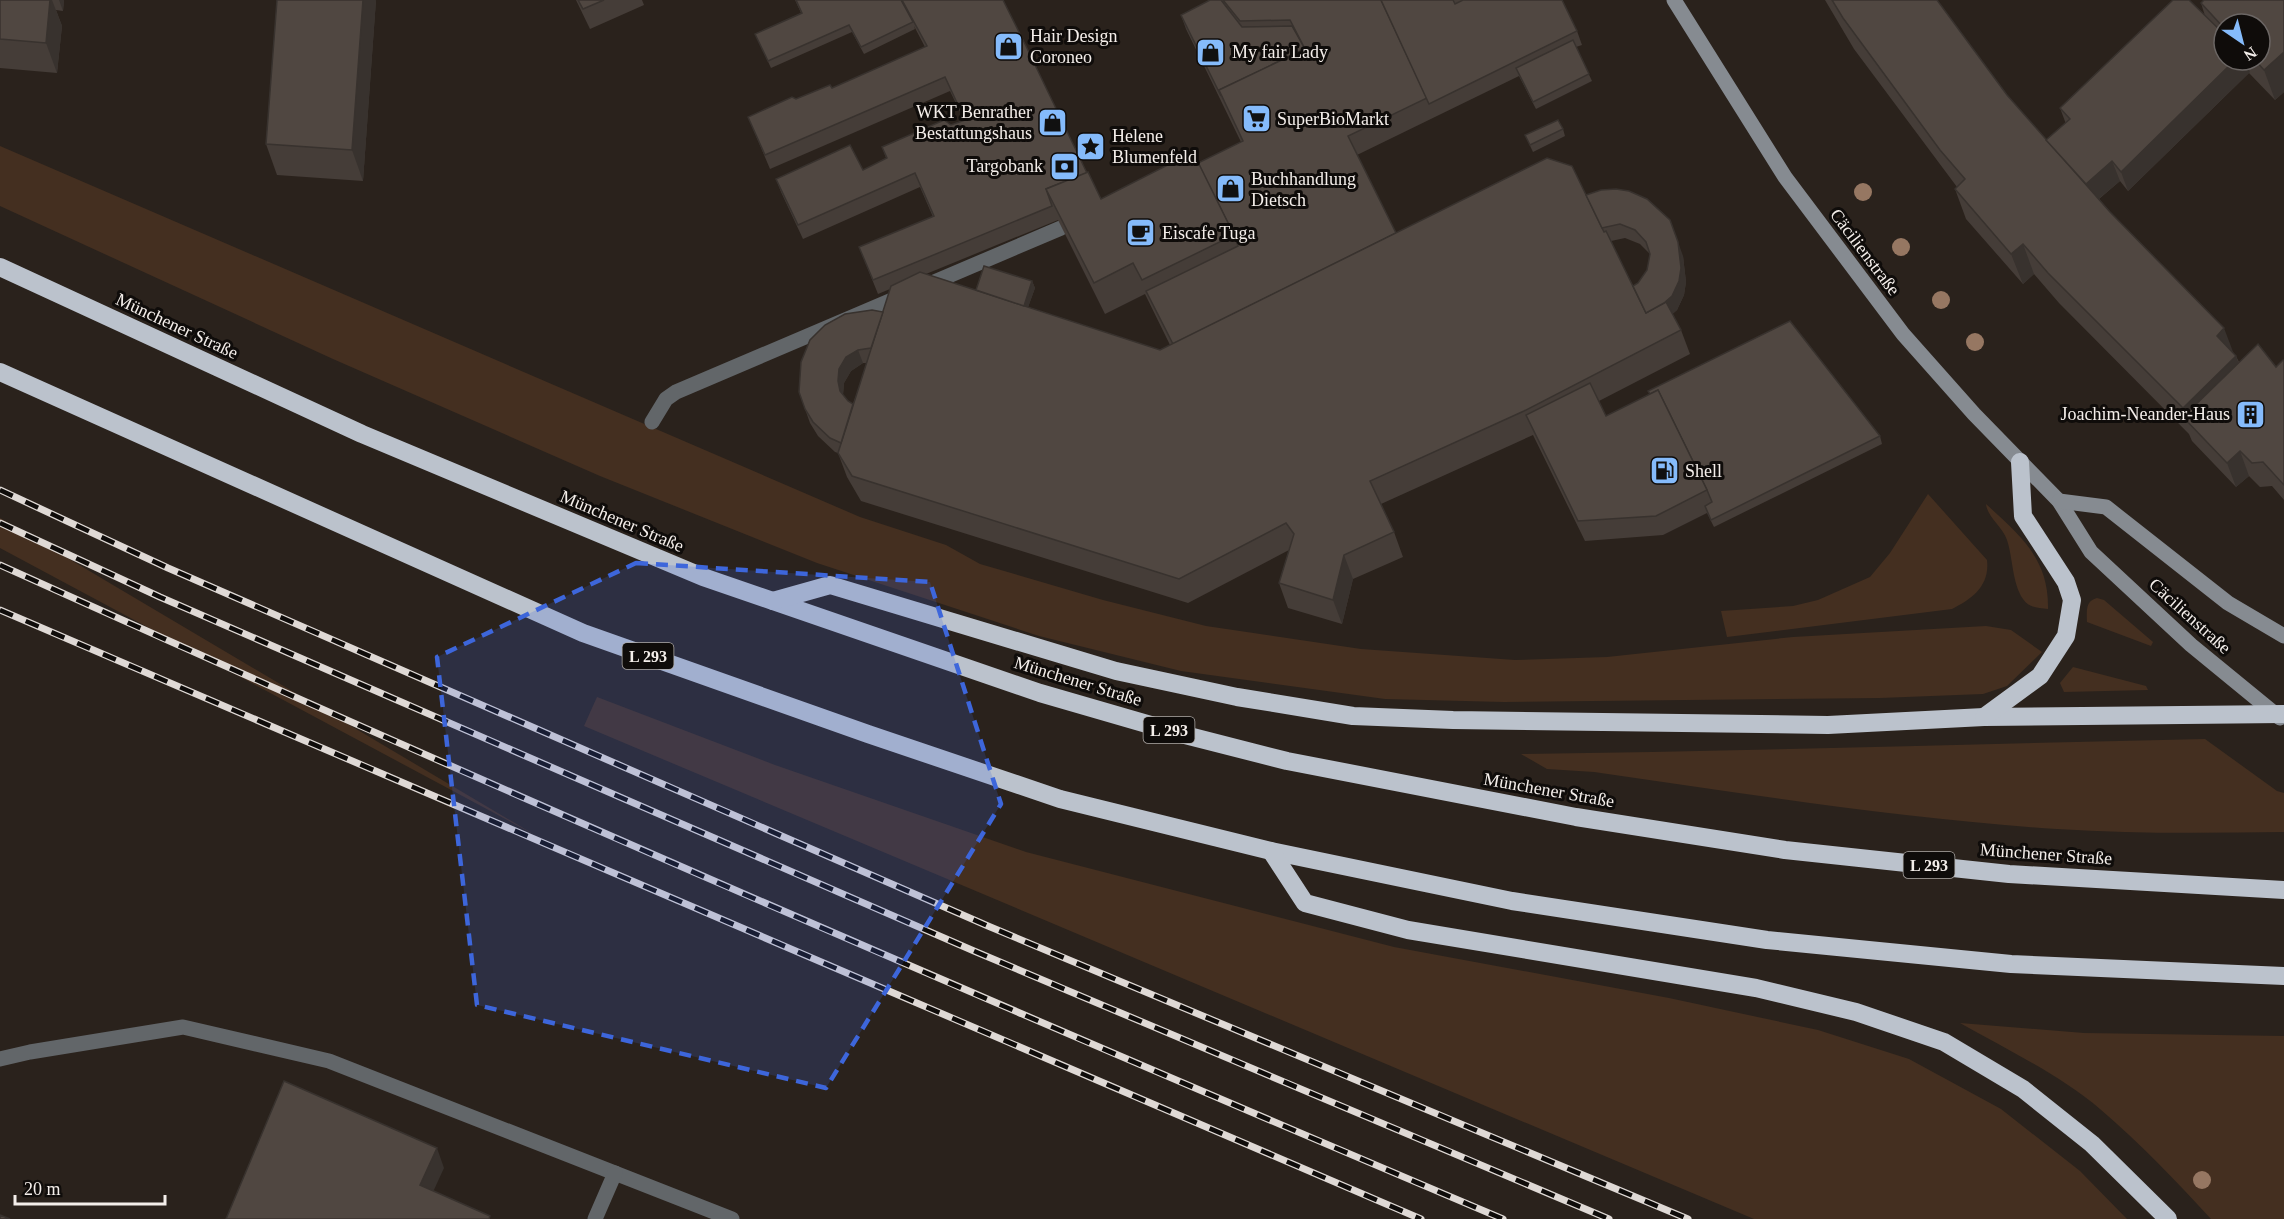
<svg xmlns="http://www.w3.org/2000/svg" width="2284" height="1219" font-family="'Times New Roman',serif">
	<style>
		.green { fill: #442f20 }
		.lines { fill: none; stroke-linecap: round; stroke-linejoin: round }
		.lane { stroke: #626669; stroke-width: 15 }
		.street { stroke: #626669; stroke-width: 15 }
		.secondary { stroke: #868b91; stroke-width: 15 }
		.highway { stroke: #bbc2cc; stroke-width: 18 }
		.rail-casing { stroke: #dfd9d5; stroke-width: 7 }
		.rail { stroke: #0f0c0a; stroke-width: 4.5; stroke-dasharray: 14; stroke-linecap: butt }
		.tree { fill: #967762 }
		.wall { fill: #453d38; fill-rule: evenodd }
		.shaded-wall { fill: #38322e }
		.building { fill: #504741; stroke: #38322e; stroke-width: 1.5 }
		.marked { fill: #3d66db; fill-opacity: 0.2; stroke: #3d66db; stroke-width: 4.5; stroke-dasharray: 12 8; stroke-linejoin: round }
		.labels { text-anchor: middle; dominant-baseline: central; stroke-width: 6; stroke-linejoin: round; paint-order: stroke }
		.shield { fill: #0f0c0a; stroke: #afaaa7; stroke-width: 1.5 }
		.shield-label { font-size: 16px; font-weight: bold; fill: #f4eeea }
		.poi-label { font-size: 18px; fill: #f4eeea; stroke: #0f0c0a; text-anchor: start }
		.street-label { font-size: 18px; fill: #f4eeea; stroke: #0f0c0a }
	</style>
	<rect width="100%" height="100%" fill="#2a221c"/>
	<g class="green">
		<polygon points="0,146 860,517 946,545 980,564 1103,600 1206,626 1361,649 1515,660 1607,657 1793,637 1986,626 2011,630 2042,652 2007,686 1983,694 1880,698 1504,702 1385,699 1181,671 1039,636 817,563 600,476 333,359 0,206"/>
		<path d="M1928,494l59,66c3,26 -15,39 -35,49l-225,28 -6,-26 72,-5 25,-6 52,-23 20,-24z"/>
		<path d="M1986,504c35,32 63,55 62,105 -10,-1 -19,-1 -25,-10 -11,-16 -10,-41 -16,-59 -4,-13 -20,-23 -21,-36z"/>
		<polygon points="0,518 535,835 0,548"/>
		<path d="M2097,598l7,2 49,42 -2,4 -64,-24c0,-11 -2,-21 10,-24z"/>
		<polygon points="2073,667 2146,686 2148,690 2064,692 2060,683"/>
		<polygon points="597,697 775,765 1026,852 1394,947 1669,998 1818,1030 1909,1059 2001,1109 2080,1171 2127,1219 1754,1219 584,726"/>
		<path d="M2205,739l72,52 7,2v39c-76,1 -151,2 -227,-3 -155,-10 -309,-35 -463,-57l-47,-3 -26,-15c228,-3 456,-10 684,-15z"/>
		<path d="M1960,1023l124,10 200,3v183h-73c-35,-38 -71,-76 -111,-110 -40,-34 -94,-60 -140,-86z"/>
	</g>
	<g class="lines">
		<g class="lane">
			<polyline points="0,1059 30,1052 183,1027 329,1061 732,1219"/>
			<polyline points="595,1219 615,1173"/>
		</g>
		<polyline class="street" points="652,422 666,399 676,392 1061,228"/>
		<g class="secondary">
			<polyline points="1674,0 1785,177 1903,334 1974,414 2059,501 2091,552 2191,645 2280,718"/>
			<polyline points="2059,501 2106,507 2228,603 2284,636"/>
		</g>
		<g class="highway">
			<polyline points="0,267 362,434 703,577 1040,693 1185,735 1287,761 1576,817 1785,850 2009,874 2284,890"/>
			<polyline points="0,372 583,633 868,734 1060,799 1271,851 1512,901 1767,940 2011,964 2284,976"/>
			<polyline points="773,601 830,585 1116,671 1237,697 1353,716 1453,720 1828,725 1984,717 2284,714"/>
			<polyline points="1984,717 2040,676 2066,636 2072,600 2066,582 2023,516 2020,462"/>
			<polyline points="1271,851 1305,903 1408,930 1756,988 1856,1012 1944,1042 2023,1089 2092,1144 2168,1219"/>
		</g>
		<defs>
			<g id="rail">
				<polyline points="0,490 168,568 988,926 1688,1219"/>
				<polyline points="0,523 160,597 974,951 1609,1219"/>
				<path d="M0,565c498,225 1000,441 1503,654"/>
				<polyline points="0,610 1421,1219"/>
			</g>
		</defs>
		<use href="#rail" class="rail-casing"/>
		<use href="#rail" class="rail"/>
	</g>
	<g class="tree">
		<circle cx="1863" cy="192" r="9"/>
		<circle cx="1901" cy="247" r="9"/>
		<circle cx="1941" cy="300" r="9"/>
		<circle cx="1975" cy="342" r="9"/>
		<circle cx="2202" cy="1180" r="9"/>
	</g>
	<g class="wall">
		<polygon points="0,0 64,0 63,11 56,10 62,26 57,73 0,68"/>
		<polygon points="376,0 363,181 277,175 266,144"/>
		<polygon points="576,0 642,0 644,5 590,29"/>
		<path d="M795,0h208l83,173 15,26 97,-36 43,-21 -55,-113 -5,-14 29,-15h352l15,31 5,14 -6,2 16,34 -56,28 -17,-33 -162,79 39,78 190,-38 97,61 3,26 -2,13 -7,15 -5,4 9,16 9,24 -91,47 7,15 274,20 2,8 -168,83 -7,-14 -44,22 -78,6 -52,-106 -152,69 13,28 9,25 -50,22 -11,45 -54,-16 -9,-25 10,-33 -101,53 -327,-102 -14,-24 -9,-24 -3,-1 -17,-16 -8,-13 -11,-31 84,-80 7,-23 -12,5 -19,-47 74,-30 -13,-30 -117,52 -22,-47 -5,-13 87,-9 23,-12 -4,-11 69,-22 13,-5 -14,-29 -180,78 -22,-52 48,-18 36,-11 93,-41 -11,-21 1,3 -51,25 -12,-22 -81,36 -16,-34 46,-21zM1058,220l47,94 40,-20 25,51 -10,5 -132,-43 7,-19 -3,-7 -56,9 -50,-16zM1625,238l15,6 10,10 -3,16 -9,13 -5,3 -22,-45zM863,363h4l-14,41 -5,-3 -5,-6 1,-12 7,-12z"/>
		<path d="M1825,0h112l70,95 39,45 20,-16 -6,-16 145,-92 -4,-13 83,-3v92l-9,8 -26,-27 -121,118 -8,-10 -21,18 137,157 3,6 37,5 8,-6v139l-12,-14 -12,1 -11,-11 -13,11 -44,-46 -3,-7 -130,-131 -25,-29 -11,10 -57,-65 -11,-30 2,-2 -103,-138zM2224,24l36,36h-36z"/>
		<polygon points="1563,129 1565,136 1533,152 1525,135"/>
	</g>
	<g class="shaded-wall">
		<polygon points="45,0 52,0 62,26 57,73 46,43"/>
		<polygon points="59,0 64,0 63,11"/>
		<polygon points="363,0 376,0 363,181 352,150"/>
		<polygon points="2284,52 2284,92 2275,100 2264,70"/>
		<polygon points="2235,60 2245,60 2250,72 2128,191 2121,172"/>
		<polygon points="2112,161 2120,181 2090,206 2083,187"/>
		<polygon points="1678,242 1683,256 1686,282 1684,295 1677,310 1661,325 1656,311"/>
		<polygon points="2023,244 2034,274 2023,284 2011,254"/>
		<polygon points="1032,281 1035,288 1021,327 1019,320"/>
		<polygon points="2224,328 2235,357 2236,356 2247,386 2188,422 2183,408 2217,336"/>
		<polygon points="858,350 863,363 851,371 844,383 843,395 840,391 838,381 839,369 846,357"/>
		<polygon points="2240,451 2249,476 2236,487 2227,463"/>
		<polygon points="1344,555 1353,579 1342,624 1333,600"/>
		<polygon points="437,1148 444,1168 427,1205 420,1185"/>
	</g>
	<g class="building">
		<polygon points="0,0 50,0 46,43 0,39"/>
		<polygon points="277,0 363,0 352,150 266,144"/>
		<polygon points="578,0 604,0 583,9"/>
		<polygon points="796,0 901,0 913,22 861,47 849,25 768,61 755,34 802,13"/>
		<polygon points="902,0 1003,0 1024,42 1087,173 1046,189 1052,206 873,280 859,247 934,216 915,173 798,225 776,179 850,145 863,170 887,158 882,147 944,120 951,125 965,120 945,77 765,155 748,117 792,97 796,99 830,85 832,88 927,46"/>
		<polygon points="1210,0 1221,0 1242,27 1292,26 1305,49 1219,90 1221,96 1181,15"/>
		<polygon points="1223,0 1381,0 1427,98 1348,136 1396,233 1173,344 1146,291 1238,246 1234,235 1198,163 1243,141 1219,90 1305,49 1290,20 1240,21"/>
		<polygon points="1381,0 1453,0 1455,4 1463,0 1562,0 1577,31 1429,104"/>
		<polygon points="1832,0 1937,0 2007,95 2110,212 2224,328 2217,336 2236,356 2183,408 2048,273 2023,244 2011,254 1955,189 1965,179 1940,150 1843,18"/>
		<polygon points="2173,0 2189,0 2224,34 2224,60 2235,60 2121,172 2112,161 2086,184 2046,140 2070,119 2060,108"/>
		<polygon points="2204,0 2284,0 2284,52 2264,70 2255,60 2260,60 2260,24 2224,24 2224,28 2201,3"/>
		<polygon points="1573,40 1589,74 1533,102 1516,68"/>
		<polygon points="1558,120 1563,129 1530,145 1525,135"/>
		<polygon points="1193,152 1234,235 1142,280 1133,263 1094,283 1046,189 1088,172 1101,199"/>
		<polygon points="1547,158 1572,166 1604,232 1606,231 1646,313 1666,302 1681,330 1524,411 1370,481 1394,532 1344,555 1333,600 1279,583 1294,534 1286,523 1179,579 852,476 838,453 891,286 920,272 1160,350"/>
		<polygon points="1616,189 1629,191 1647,199 1670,220 1678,242 1681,268 1679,281 1672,296 1664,303 1646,313 1633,286 1638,283 1647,270 1650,254 1646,242 1635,230 1620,224 1602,228 1586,195 1601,190"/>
		<polygon points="984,266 1032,281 1024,306 976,290"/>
		<polygon points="872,310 883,312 871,348 858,350 846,357 839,369 838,381 840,391 848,401 853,404 841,443 830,438 813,422 805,409 799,392 801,362 810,340 825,325 845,314"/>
		<polygon points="1790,321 1880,436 1711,520 1705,506 1712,502 1707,490 1658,390 1650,394 1648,391"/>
		<polygon points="2258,344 2276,367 2283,360 2284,361 2284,485 2263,462 2252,463 2240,451 2227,463 2183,417"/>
		<polygon points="1590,383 1606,416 1658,390 1707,490 1656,516 1578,521 1526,415"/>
		<polygon points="284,1081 437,1148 420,1185 490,1216 489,1219 226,1219"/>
		<polygon points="0,1215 10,1219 0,1219"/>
	</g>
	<path class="marked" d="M636,563l294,19 71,222 -175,284 -349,-83 -40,-348z"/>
	<defs>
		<symbol id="shop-square" viewBox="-11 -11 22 22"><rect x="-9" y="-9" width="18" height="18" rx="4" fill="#85bbfb" stroke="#0f0c0a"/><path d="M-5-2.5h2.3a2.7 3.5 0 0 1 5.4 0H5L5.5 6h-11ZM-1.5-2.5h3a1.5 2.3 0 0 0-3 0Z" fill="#111"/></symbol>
		<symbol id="supermarket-square" viewBox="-11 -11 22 22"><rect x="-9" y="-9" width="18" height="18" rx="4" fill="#85bbfb" stroke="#0f0c0a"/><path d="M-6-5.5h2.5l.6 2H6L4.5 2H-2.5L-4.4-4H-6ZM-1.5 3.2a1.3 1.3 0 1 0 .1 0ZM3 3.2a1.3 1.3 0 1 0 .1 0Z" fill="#111"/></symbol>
		<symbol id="sight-square" viewBox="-11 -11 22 22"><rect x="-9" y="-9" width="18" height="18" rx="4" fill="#85bbfb" stroke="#0f0c0a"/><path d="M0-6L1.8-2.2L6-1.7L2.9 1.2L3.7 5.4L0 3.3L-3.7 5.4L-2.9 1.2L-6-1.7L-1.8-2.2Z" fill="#111"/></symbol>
		<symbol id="bank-square" viewBox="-11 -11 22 22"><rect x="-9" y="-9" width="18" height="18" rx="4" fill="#85bbfb" stroke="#0f0c0a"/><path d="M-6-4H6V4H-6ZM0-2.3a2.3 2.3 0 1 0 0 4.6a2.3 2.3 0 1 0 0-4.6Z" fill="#111"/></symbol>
		<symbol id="cafe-square" viewBox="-11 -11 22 22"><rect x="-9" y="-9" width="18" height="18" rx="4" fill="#85bbfb" stroke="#0f0c0a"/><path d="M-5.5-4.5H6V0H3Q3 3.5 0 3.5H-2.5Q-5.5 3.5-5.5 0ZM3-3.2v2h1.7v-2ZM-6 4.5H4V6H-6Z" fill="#111"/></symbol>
		<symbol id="building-square" viewBox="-11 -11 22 22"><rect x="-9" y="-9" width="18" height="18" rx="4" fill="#85bbfb" stroke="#0f0c0a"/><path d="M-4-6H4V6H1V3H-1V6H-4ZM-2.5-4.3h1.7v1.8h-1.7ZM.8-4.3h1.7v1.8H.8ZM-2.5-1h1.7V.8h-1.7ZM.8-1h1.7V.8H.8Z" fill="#111"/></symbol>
		<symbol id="fuel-square" viewBox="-11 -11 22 22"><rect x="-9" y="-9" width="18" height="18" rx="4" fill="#85bbfb" stroke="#0f0c0a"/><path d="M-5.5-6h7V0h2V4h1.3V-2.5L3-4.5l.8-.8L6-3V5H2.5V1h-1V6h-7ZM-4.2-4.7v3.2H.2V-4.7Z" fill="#111"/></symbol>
	</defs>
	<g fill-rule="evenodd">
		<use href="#shop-square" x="992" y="30" width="33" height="33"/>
		<use href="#shop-square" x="1194" y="36" width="33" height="33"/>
		<use href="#supermarket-square" x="1240" y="102" width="33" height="33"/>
		<use href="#shop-square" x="1036" y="106" width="33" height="33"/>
		<use href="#sight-square" x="1074" y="130" width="33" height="33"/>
		<use href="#bank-square" x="1048" y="150" width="33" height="33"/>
		<use href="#shop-square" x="1214" y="172" width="33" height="33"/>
		<use href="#cafe-square" x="1124" y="216" width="33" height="33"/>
		<use href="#building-square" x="2234" y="398" width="33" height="33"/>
		<use href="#fuel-square" x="1648" y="454" width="33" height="33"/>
	</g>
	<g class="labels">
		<g class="shield">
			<rect x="622.5" y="643" width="51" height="26" rx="4.5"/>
			<rect x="1143.5" y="717" width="51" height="26" rx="4.5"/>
			<rect x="1903.5" y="852" width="51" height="26" rx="4.5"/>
		</g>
		<g class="shield-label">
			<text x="648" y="656">L 293</text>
			<text x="1169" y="730">L 293</text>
			<text x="1929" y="865">L 293</text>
		</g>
		<g class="poi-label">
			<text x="1030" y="36">Hair Design<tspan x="1030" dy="21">Coroneo</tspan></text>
			<text x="1232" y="52">My fair Lady</text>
			<text x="1032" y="112" text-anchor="end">WKT Benrather<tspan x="1032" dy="21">Bestattungshaus</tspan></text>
			<text x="1277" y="119">SuperBioMarkt</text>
			<text x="1112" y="136">Helene<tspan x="1112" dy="21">Blumenfeld</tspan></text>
			<text x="1043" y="166" text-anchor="end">Targobank</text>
			<text x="1251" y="179">Buchhandlung<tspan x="1251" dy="21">Dietsch</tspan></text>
			<text x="1162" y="233">Eiscafe Tuga</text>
			<text x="2230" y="414" text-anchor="end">Joachim-Neander-Haus</text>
			<text x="1685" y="471">Shell</text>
		</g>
		<g class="street-label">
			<text transform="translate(1865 252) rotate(53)">Cäcilienstraße</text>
			<text transform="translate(177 326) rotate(25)">Münchener Straße</text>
			<text transform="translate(622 521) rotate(23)">Münchener Straße</text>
			<text transform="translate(2190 616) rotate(42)">Cäcilienstraße</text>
			<text transform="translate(1078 681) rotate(17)">Münchener Straße</text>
			<text transform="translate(1549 790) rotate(10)">Münchener Straße</text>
			<text transform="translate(2046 854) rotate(4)">Münchener Straße</text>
		</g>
	</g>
	<g transform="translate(2242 42) rotate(145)"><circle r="28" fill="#0f0c0a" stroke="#6b6664" stroke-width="1.5"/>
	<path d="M0-4.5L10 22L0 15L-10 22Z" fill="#85bbfb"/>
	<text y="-9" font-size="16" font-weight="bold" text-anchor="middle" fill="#f4eeea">N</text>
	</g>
	<path d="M15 1195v9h150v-9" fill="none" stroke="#f4eeea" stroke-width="3"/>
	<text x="24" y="1195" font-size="18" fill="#f4eeea" stroke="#0f0c0a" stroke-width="4.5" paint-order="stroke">20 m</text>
</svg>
